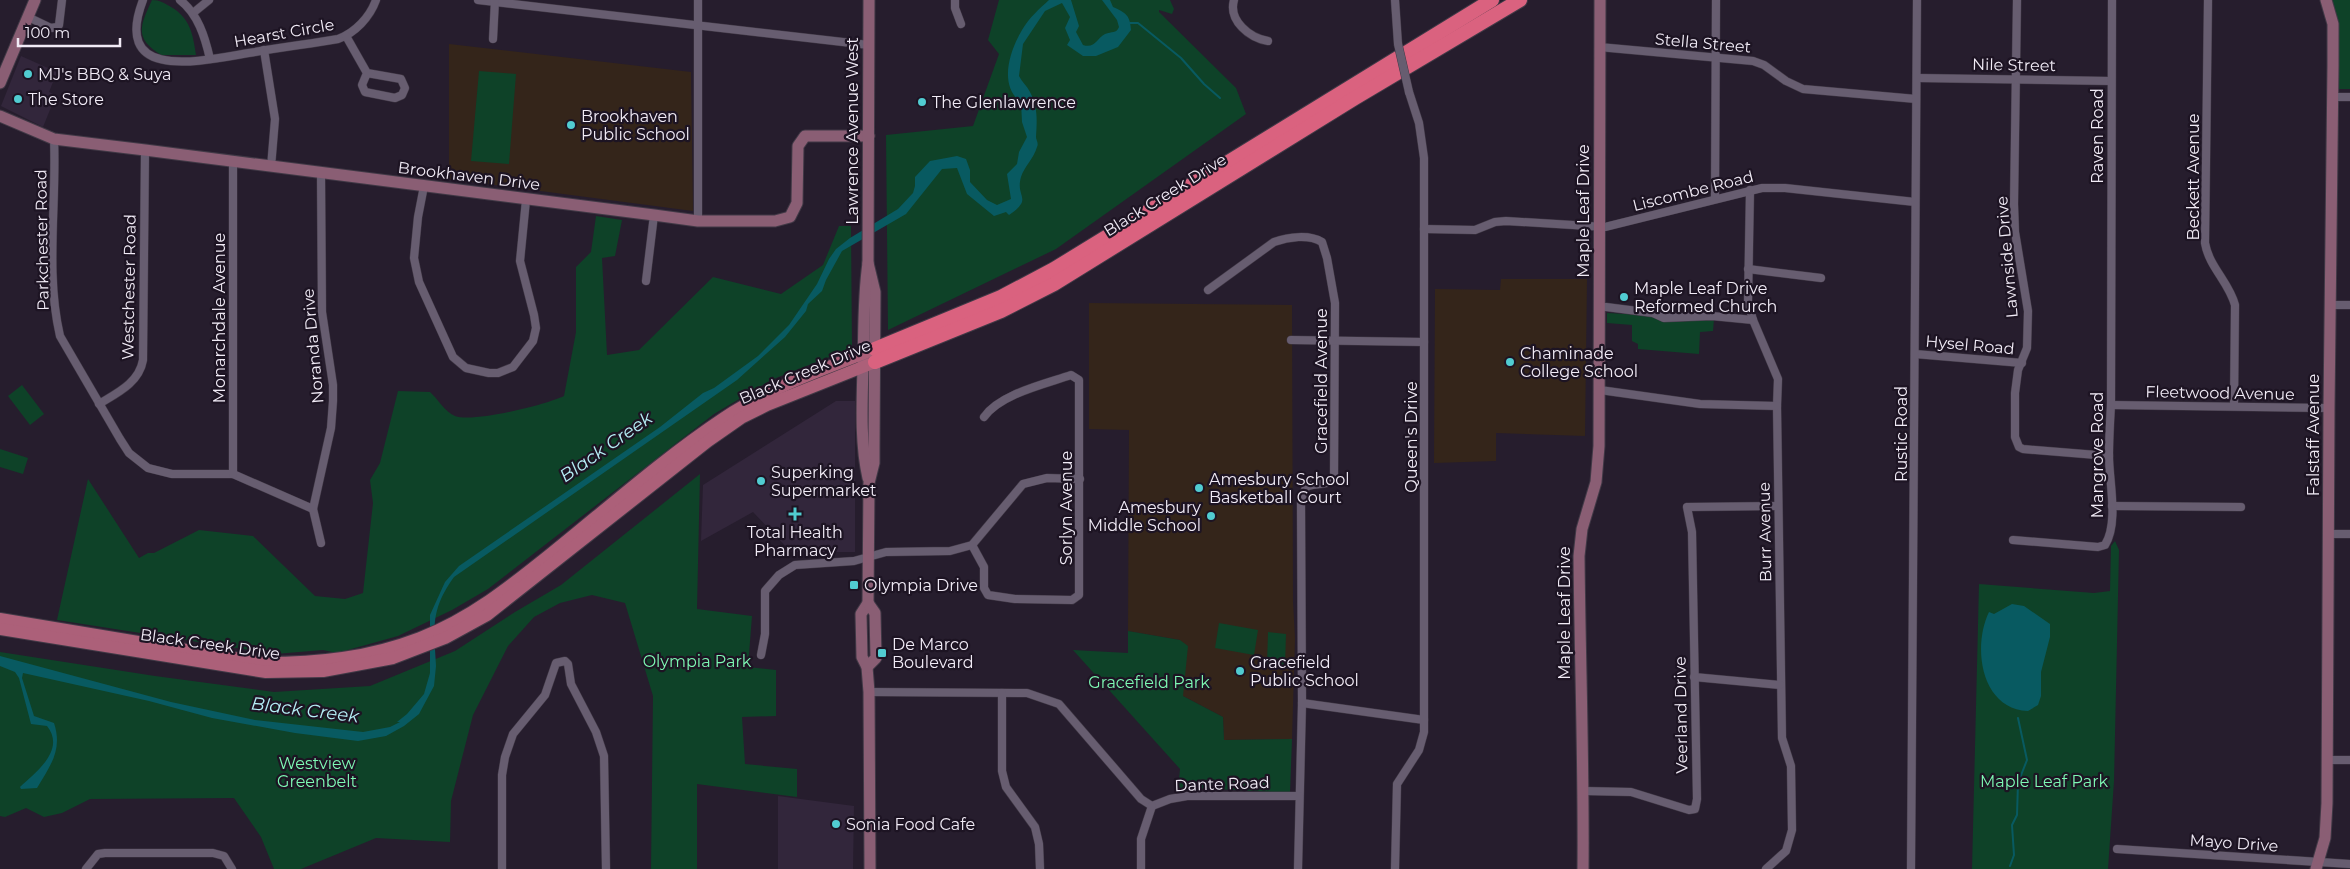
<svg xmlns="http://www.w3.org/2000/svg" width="2350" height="869" font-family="Montserrat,sans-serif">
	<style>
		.built { fill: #32263b }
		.education { fill: #34251a }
		.green { fill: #0e4228 }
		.water { fill: #085a61 }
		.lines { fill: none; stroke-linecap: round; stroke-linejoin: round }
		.stream { stroke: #085a61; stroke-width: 2 }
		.street-casing { stroke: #413946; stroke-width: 9 }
		.secondary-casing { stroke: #413946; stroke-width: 13 }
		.primary-casing { stroke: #413946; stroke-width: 14 }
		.highway-casing { stroke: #413946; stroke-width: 16 }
		.street { stroke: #675d70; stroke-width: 8 }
		.secondary { stroke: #8a5e74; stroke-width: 11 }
		.primary { stroke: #ac6079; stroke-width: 12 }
		.highway { stroke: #da627f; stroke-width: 14 }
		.street-bridge-casing { stroke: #413946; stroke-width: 9; stroke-linecap: butt }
		.street-bridge { stroke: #675d70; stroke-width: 8 }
		.poi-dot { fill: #51ccd1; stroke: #1d1423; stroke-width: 2 }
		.labels { text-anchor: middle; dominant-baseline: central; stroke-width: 4.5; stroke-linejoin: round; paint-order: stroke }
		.street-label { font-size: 16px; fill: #f1ebf6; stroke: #1d1423 }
		.poi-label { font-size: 16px; fill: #f1ebf6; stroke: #1d1423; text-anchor: start }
		.park-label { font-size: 16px; fill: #7ef9b4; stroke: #1d1423 }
		.water-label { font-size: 18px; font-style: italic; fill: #b6f0f7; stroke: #1d1423 }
	</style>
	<rect width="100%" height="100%" fill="#261d2d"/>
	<g class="built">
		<polygon points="21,56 57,72 49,92 56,95 43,127 1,106"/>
		<polygon points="836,401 855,401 855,552 791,552 753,512 701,541 703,485"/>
		<polygon points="778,796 854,806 853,869 778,869"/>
	</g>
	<g class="education">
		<polygon points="449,44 691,72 693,211 449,179"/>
		<polygon points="1501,279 1587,279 1585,436 1496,433 1496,461 1434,463 1435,289 1500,290"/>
		<polygon points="1089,303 1292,305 1293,602 1295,638 1292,739 1224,740 1223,717 1183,696 1180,640 1128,631 1129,430 1089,429"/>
	</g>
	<g class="green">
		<path d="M152,0c8,0 12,3 19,7 19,11 22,27 25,48h-35c-27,-17 -21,-29 -9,-55z"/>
		<polygon points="999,0 1170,0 1174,9 1172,14 1159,10 1159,12 1236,88 1246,114 1056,249 888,330 886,135 973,126 999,54 988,40"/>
		<polygon points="2332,0 2350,0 2350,89 2339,89 2339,38"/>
		<polygon points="479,71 516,74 509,164 471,161"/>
		<path d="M596,216l26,4 -7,36 -13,2 5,97 32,-5 74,-73 68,17 42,-29 16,-39h12l1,122 -81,32 -57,34 -226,175 -36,21 -54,26 -61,17 -14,-3 -48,4 -218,-34 31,-141 51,79 9,-5h6l45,-23 54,6 62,60 30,3 18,-6 10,-90 -3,-23 10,-17 18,-72 32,1c7,6 16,21 25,24 18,7 90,-11 109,-20l12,-64v-65l15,-15z"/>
		<polygon points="1607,313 1714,319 1713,331 1700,332 1699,354 1638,349 1638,344 1632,341 1632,325 1607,323"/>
		<polygon points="22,385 44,414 30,425 8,396"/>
		<polygon points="0,449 28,458 23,474 0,467"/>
		<polygon points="700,474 697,609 752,616 748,667 776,670 776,716 742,717 745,764 797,769 797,797 697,784 697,869 651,869 653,696 625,603 592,595 560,603 534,617 508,646 473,715 451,801 450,842 376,838 301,869 274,869 261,837 234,798 90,799 62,813 44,817 26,808 5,817 0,816 0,652 155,676 274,692 370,686 455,651 515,612 561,585"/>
		<polygon points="2115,541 2119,550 2114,781 2108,869 1972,869 1979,584 2094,593 2110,591 2111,546"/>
		<polygon points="1219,623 1258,630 1254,655 1215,648"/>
		<polygon points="1128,631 1180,640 1188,646 1183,696 1223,717 1224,740 1292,739 1290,793 1198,788 1178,790 1180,769 1073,650 1128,653"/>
		<polygon points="1268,632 1286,634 1285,665 1267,664"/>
	</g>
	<g class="water">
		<path d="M1049,0h22l8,26 -3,6 7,13c12,4 14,-7 22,-11 7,-3 11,0 14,-7l-2,-7 -15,-20h8l3,7c13,6 17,8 18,23l-13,17 -22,9h-13l-16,-11 3,-5 -5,-12 5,-11 -8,-14 -17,8 -22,33 -4,32c3,6 8,10 11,16 8,15 7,28 6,45 0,3 3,6 1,10 -3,11 -13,20 -16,30 -6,21 13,21 -12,38l-3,-3 -12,4 -27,-22 -10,-26 -15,1 -36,45 -64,37 -16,29 -4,11 -14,13 -2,7 -21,26 -48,43 -283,197c-24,33 -20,51 -18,89l-2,20 -15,28 -15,12 -18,10 -28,5 -63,-8 -83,-15 -63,-17 -126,-28 -1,5 12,38 20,7c9,27 -4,43 -17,65l-16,1 -1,-2c16,-15 46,-37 27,-61l-16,-2 -12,-46 -4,-6 -15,-6v-10l171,46 84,18 108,12 27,-5 10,-5h-3l10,-8 17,-20 6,-21v-58l15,-33 14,-16 201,-139 43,-34 11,-5 44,-32 31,-31 28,-41 12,-25 7,-10 14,-11 48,-29 15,-16 2,-7v-9l15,-16 27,-5 9,3 4,11v12l17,18 10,5 14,-6 -4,-25 10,-10 2,-12 8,-15 -5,-15 -1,-20c-23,-16 -11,-52 1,-72 7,-12 17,-21 27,-30z"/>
		<path d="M2012,604l12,2 26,18v13l-9,35v24l-3,9 -10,6c-47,-2 -56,-64 -39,-99l5,2z"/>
	</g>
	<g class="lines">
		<g class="stream">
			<polyline points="1130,23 1138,23 1181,58 1204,84 1220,98"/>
			<polyline points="2010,866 2014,855 2012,825 2017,815 2018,783 2027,760 2018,718"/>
		</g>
		<defs>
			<g id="street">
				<path d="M143,0c-33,86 66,59 112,52 27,-5 55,-8 83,-13 17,-6 32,-22 38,-39"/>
				<path d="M180,0c18,14 25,37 30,59"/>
				<polyline points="478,0 869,45"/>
				<polyline points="698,0 698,221"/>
				<polyline points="955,0 955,8 961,24"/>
				<path d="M1234,0c-6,21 16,38 34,41"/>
				<polyline points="1395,0 1398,44"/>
				<polyline points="2017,0 2014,204 2015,232 2028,311 2027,348 2018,370 2015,393 2015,437 2019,447 2023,449 2109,456"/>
				<path d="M2208,0l-3,243c4,24 24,39 30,62l-1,101"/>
				<polyline points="193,13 209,0"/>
				<polyline points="28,17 51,28 57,27 59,25 62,0"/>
				<polyline points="346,36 367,73 401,79 405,88 402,95 395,98 365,92 362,85 367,73"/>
				<polyline points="493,39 495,0"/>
				<polyline points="1599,47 1753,61 1764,65 1786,81 1803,89 1916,99"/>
				<polyline points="264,50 275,119 271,167"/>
				<polyline points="1918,78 2111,81"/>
				<polyline points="2333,97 2350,97"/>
				<path d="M54,139c3,65 -9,133 6,197l60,103 9,14 19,15 24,6h61l80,35"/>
				<polyline points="321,174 322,312 333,385 333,401 331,428 313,509 321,543"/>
				<polyline points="424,186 418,217 414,258 419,282 453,357 466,368 489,373 498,373 513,367 533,341 536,328 534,315 520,261 526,200"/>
				<polyline points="1750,190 1748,302 1753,320 1778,379 1777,406 1782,738 1791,766 1792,830 1786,851 1766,869"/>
				<polyline points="1715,198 1716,0"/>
				<polyline points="1424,229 1475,230 1495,222 1506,221 1605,227 1762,188 1785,188 1915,202"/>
				<polyline points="1748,269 1821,278"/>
				<polyline points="646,281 654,215"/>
				<path d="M1208,290l66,-48c14,-5 35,-8 48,0l5,16 8,45 -1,175c-7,9 -19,4 -28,9l-5,15 1,201 -4,166"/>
				<polyline points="2331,305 2350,305"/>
				<polyline points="1606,307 1653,313 1664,318 1712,316 1753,320"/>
				<polyline points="1291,340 1424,342"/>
				<polyline points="1915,354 2022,363"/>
				<polyline points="1600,390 1700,404 1777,406"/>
				<path d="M99,404c18,-11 40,-21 44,-44l2,-210"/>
				<polyline points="2111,405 2329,408"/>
				<polyline points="233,474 233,161"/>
				<polyline points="2112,506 2241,507"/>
				<polyline points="2329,534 2350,534"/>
				<path d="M2013,540l85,7 7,-2c14,-22 4,-64 4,-89 0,-17 1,-34 2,-51l1,-405"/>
				<path d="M972,545l12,22v21l4,7 27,4 57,1 7,-5v-215l-8,-5c-26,9 -71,19 -87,42"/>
				<polyline points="761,655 765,634 765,591 779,575 795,565 854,561 886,552 950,551 972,545 1023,484 1047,478 1080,479"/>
				<polyline points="1694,677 1780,685"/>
				<polyline points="869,692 1027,693 1059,704 1141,799 1152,806"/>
				<polyline points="1002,693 1002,771 1006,787 1035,827 1039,844 1040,869"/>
				<polyline points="1302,703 1424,720"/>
				<polyline points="2327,760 2350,760"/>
				<polyline points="1584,791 1631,792 1689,810 1695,809 1697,799 1692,532 1687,507 1778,506"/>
				<polyline points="1152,806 1170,799 1187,796 1299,796"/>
				<polyline points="2117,849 2350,864"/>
				<polyline points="86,869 98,854 105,853 213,853 224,856 232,869"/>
				<polyline points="502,869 502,775 505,757 513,734 545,695 556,663 565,661 568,664 571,684 596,732 604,756 606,869"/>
				<polyline points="1141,869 1141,839 1152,806"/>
				<polyline points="1395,869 1397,784 1419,750 1424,732 1424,158 1419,123 1409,92"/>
				<polyline points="1911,869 1917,0"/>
			</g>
			<g id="secondary">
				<polyline points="0,83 35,0"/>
				<polyline points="0,116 54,139 145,150 654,215 698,221 775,221 790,217 797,203 798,146 805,136 869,136"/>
				<polyline points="868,263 875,292 874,447 874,463 869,483 868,603 861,614 862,657 867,667 869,692 870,869"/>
				<path d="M868,478c-8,-35 -6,-74 -5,-111 1,-35 0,-69 5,-104l1,-263"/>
				<polyline points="867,667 876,658 875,613 868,603"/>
				<path d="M1583,869c1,-104 -3,-208 -4,-313l3,-27 14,-47 3,-36 1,-446"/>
				<polyline points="2316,869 2325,838 2327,803 2329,408 2333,65 2333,24 2326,0"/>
			</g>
			<g id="primary">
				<path d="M0,619l264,44c54,0 104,-5 156,-25 50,-19 91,-52 132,-85 57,-46 112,-95 172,-135 47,-31 100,-49 151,-69"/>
				<polyline points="0,629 266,672 323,671 393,658 445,638 487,615 708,441 741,418 767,405 875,362"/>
			</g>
			<g id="highway">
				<polyline points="875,349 1001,297 1054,269 1492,0"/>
				<polyline points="875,362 1001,311 1054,284 1355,98 1520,0"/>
			</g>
		</defs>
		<use href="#street" class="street-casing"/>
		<use href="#secondary" class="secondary-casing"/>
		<use href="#primary" class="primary-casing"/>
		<use href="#highway" class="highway-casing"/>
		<use href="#street" class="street"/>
		<use href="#secondary" class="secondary"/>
		<use href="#primary" class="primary"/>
		<use href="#highway" class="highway"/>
		<defs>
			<polyline id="street-bridge" points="1398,44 1409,92"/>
		</defs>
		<use href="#street-bridge" class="street-bridge-casing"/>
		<use href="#street-bridge" class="street-bridge"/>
	</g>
	<g class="poi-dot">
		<circle cx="28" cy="74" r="5"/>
		<circle cx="18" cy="99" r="5"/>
		<circle cx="922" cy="102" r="5"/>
		<circle cx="571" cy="125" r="5"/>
		<circle cx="1624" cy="297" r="5"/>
		<circle cx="1510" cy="362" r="5"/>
		<circle cx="761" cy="481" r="5"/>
		<circle cx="1199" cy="488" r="5"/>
		<path d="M792.5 506.5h5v5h5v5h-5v5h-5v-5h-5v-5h5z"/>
		<circle cx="1211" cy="516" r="5"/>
		<rect x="849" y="580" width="10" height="10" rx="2.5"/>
		<rect x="877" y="648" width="10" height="10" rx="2.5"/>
		<circle cx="1240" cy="671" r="5"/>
		<circle cx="836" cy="824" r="5"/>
	</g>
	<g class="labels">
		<g class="street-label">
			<text transform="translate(284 33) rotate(-10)">Hearst Circle</text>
			<text transform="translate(1703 43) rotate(5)">Stella Street</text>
			<text transform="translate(2014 65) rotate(1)">Nile Street</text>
			<text transform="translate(852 131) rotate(-90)">Lawrence Avenue West</text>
			<text transform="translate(2097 136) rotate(-90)">Raven Road</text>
			<text transform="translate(469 176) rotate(7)">Brookhaven Drive</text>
			<text transform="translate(2193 177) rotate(-90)">Beckett Avenue</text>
			<text transform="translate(1693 191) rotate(-14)">Liscombe Road</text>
			<text transform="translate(1165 195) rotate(-32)">Black Creek Drive</text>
			<text transform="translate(1583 211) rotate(-90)">Maple Leaf Drive</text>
			<text transform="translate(42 240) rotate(-91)">Parkchester Road</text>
			<text transform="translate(2007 257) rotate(-95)">Lawnside Drive</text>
			<text transform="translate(129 287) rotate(-89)">Westchester Road</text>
			<text transform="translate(219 318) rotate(-90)">Monarchdale Avenue</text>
			<text transform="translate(1970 345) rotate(5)">Hysel Road</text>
			<text transform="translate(313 346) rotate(-95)">Noranda Drive</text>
			<text transform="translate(805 372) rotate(-23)">Black Creek Drive</text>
			<text transform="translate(1321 381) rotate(-90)">Gracefield Avenue</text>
			<text transform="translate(2220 393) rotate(1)">Fleetwood Avenue</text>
			<text transform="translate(1901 434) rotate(-90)">Rustic Road</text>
			<text transform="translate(2313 435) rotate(-90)">Falstaff Avenue</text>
			<text transform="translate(1411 437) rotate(-90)">Queen's Drive</text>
			<text transform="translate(2097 455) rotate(-90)">Mangrove Road</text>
			<text transform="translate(1066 508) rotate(-90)">Sorlyn Avenue</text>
			<text transform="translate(1765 532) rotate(-91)">Burr Avenue</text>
			<text transform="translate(1564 613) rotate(-90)">Maple Leaf Drive</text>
			<text transform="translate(210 644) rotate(8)">Black Creek Drive</text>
			<text transform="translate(1681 715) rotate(-91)">Veerland Drive</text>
			<text transform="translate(1222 784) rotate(-2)">Dante Road</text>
			<text transform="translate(2234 843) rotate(4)">Mayo Drive</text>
		</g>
		<g class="poi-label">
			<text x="38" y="74">MJ's BBQ &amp; Suya</text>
			<text x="28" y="99">The Store</text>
			<text x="932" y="102">The Glenlawrence</text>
			<text x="581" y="116">Brookhaven<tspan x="581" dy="18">Public School</tspan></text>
			<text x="1634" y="288">Maple Leaf Drive<tspan x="1634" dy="18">Reformed Church</tspan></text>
			<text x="1520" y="353">Chaminade<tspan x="1520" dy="18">College School</tspan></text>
			<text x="771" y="472">Superking<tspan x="771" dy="18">Supermarket</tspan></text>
			<text x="1209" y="479">Amesbury School<tspan x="1209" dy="18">Basketball Court</tspan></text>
			<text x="1201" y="507" text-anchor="end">Amesbury<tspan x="1201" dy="18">Middle School</tspan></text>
			<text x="795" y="532" text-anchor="middle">Total Health<tspan x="795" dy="18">Pharmacy</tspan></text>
			<text x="864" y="585">Olympia Drive</text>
			<text x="892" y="644">De Marco<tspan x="892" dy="18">Boulevard</tspan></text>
			<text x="1250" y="662">Gracefield<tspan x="1250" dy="18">Public School</tspan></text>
			<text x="846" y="824">Sonia Food Cafe</text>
		</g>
		<g class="park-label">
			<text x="697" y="661">Olympia Park</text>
			<text x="1149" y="682">Gracefield Park</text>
			<text x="317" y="763">Westview<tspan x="317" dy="18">Greenbelt</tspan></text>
			<text x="2044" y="781">Maple Leaf Park</text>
		</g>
		<g class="water-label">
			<text transform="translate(606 447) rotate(-35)">Black Creek</text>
			<text transform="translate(305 710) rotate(7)">Black Creek</text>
		</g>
	</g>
	<path d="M18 38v8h102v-8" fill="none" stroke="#f1ebf6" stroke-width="2.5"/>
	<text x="25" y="38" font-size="15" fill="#f1ebf6" stroke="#1d1423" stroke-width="4" paint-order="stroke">100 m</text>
</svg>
